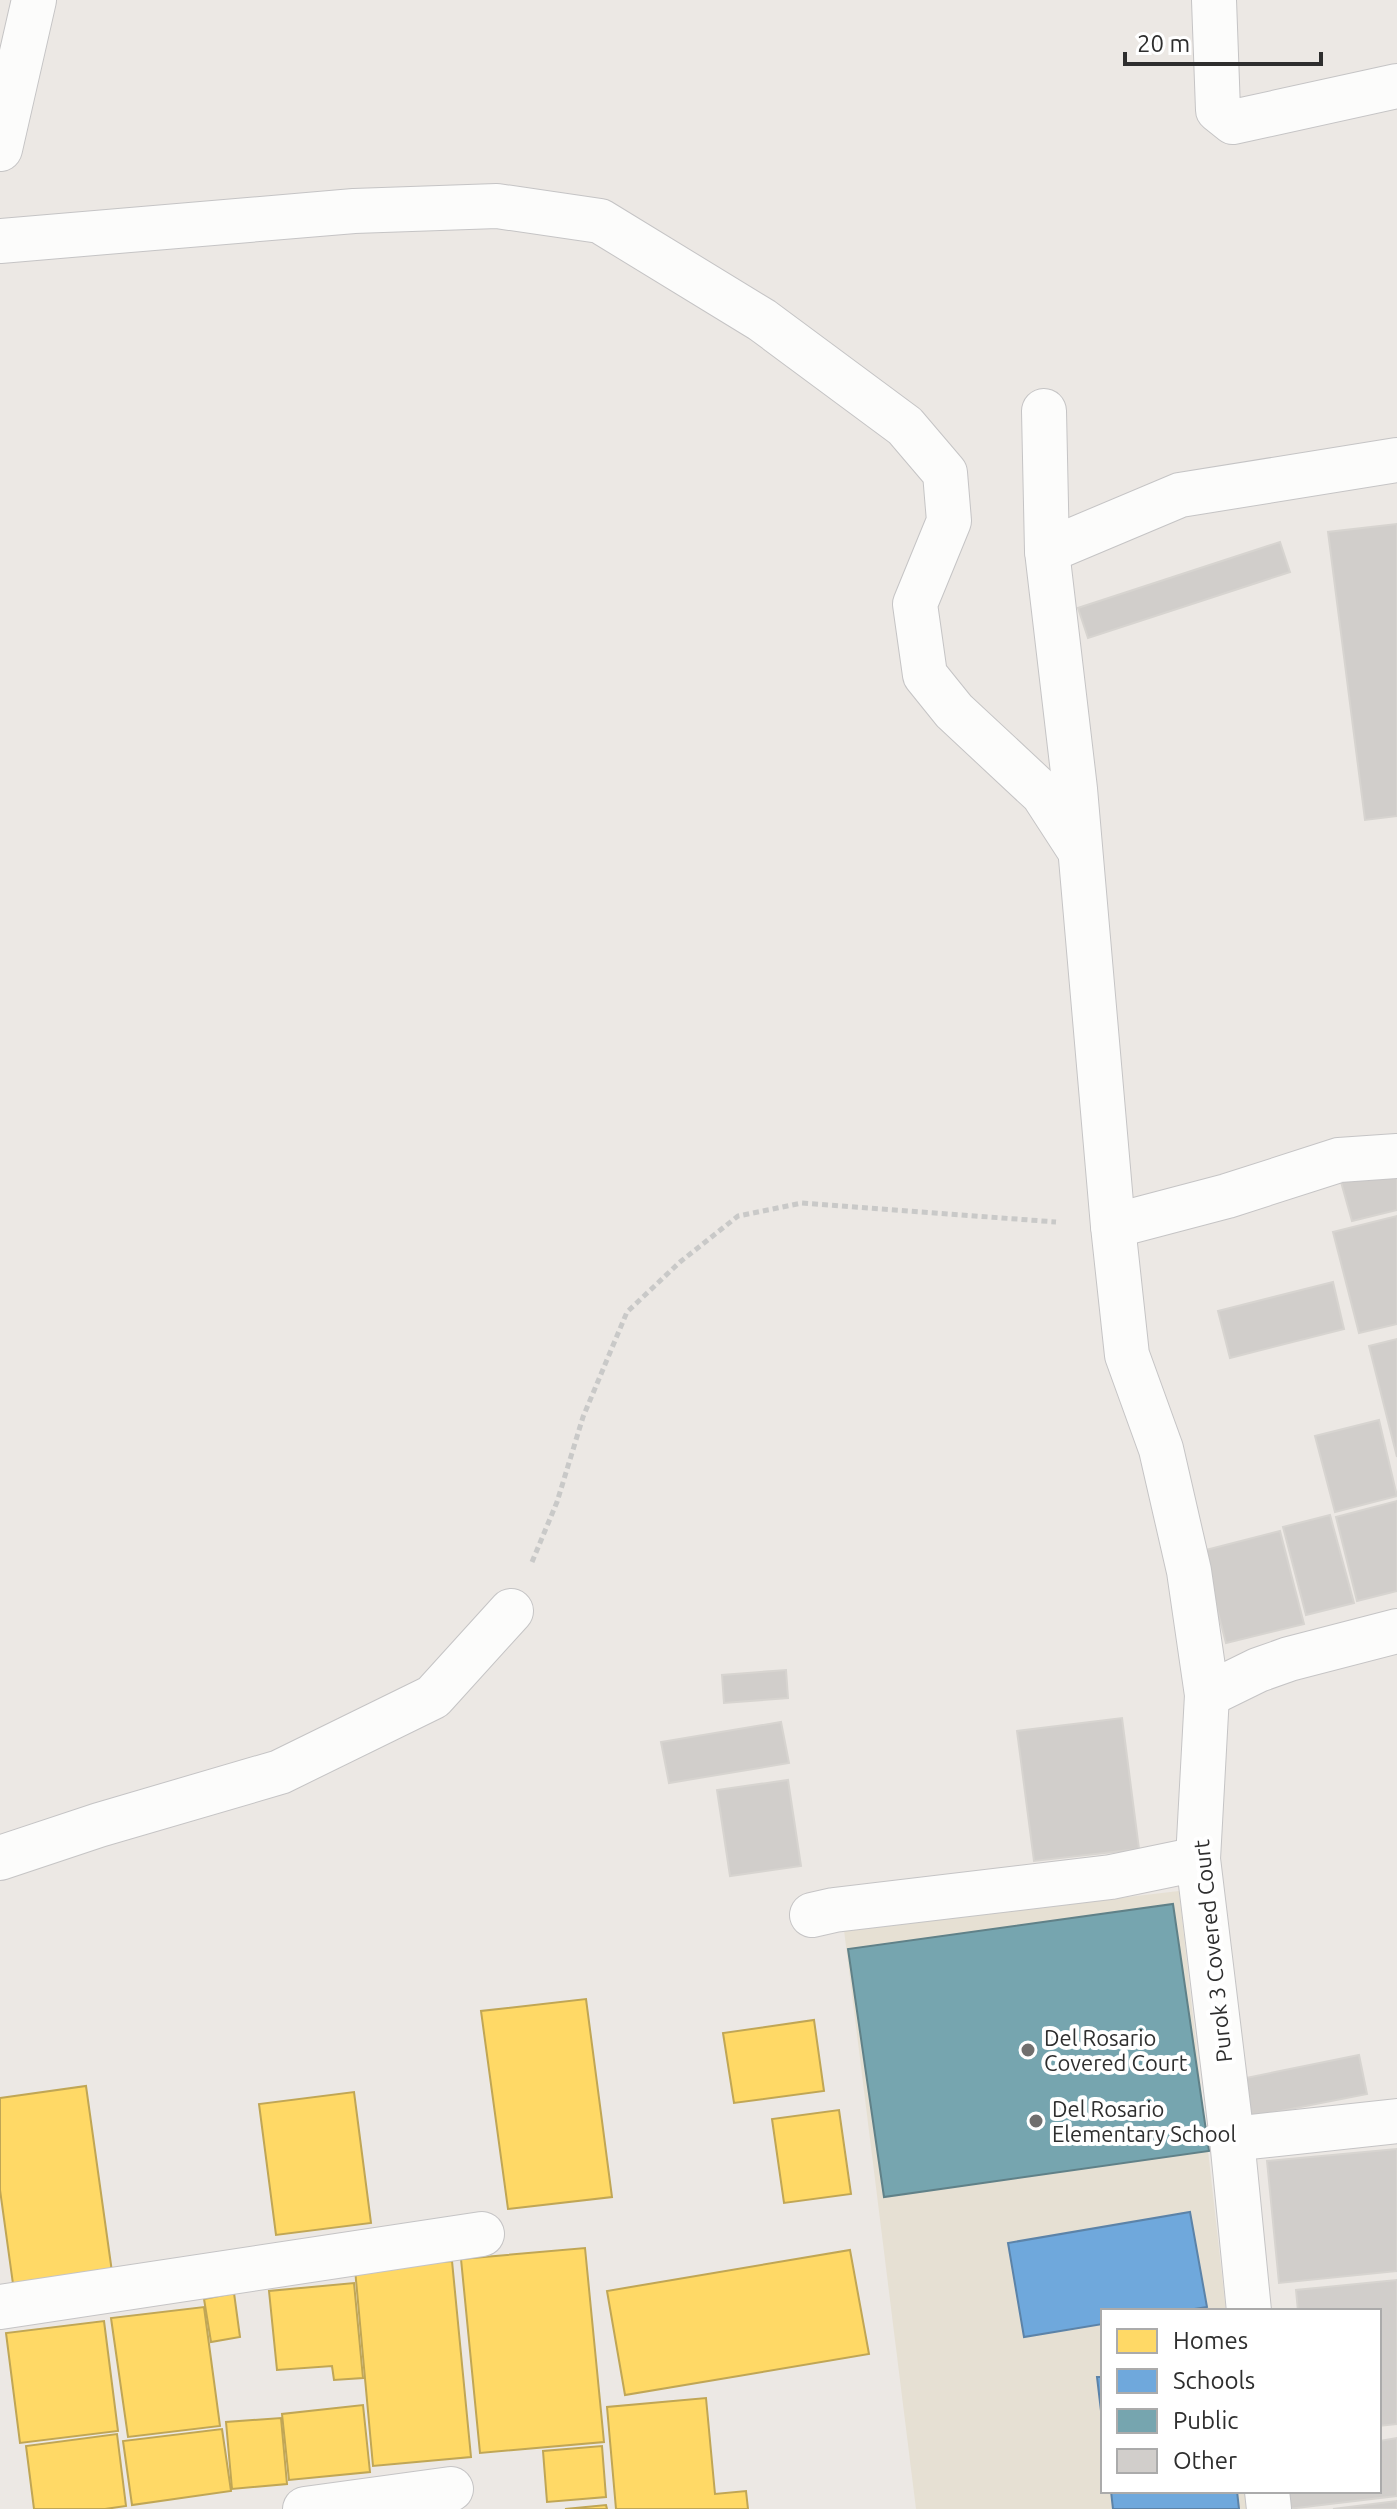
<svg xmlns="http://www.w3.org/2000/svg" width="1397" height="2509" font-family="Ubuntu,sans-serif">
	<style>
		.education { fill: #e6e0d3 }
		.homes { fill: #ffd966; stroke: #c0a655; stroke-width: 2 }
		.schools { fill: #6fa8dc; stroke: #5c83a8; stroke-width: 2 }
		.public { fill: #76a5af; stroke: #608188; stroke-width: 2 }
		.building { fill: #d1cecb; stroke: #d7d4d0; stroke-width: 2 }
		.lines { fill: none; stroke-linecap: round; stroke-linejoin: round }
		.minor-casing { stroke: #c5c4c5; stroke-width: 46 }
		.path { stroke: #c9c9c8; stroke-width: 5; stroke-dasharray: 6 4; stroke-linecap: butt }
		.minor { stroke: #fcfcfb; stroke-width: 44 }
		.poi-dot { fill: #706f6e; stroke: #fff; stroke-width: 3 }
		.labels { text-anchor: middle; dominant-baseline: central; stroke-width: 8; stroke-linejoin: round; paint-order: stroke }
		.street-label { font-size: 22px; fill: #2e2e2e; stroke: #fff }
		.poi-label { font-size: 22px; fill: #2e2e2e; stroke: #fff; text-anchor: start }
	</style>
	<rect width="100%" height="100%" fill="#ece8e4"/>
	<polygon class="education" points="1179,1891 1226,2311 1103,2311 1103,2491 1247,2491 1249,2509 916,2509 844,1930"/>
	<g class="homes">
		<polygon points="586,1999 612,2197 508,2209 481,2011"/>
		<polygon points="814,2020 824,2091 734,2103 723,2033"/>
		<polygon points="86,2086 112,2272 13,2284 0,2190 0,2098"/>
		<polygon points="354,2092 371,2223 276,2235 259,2104"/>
		<polygon points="839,2110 851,2194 784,2203 772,2119"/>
		<polygon points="585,2248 604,2442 480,2453 461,2259"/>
		<polygon points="850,2250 869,2354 625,2395 607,2291"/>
		<polygon points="452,2261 471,2457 373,2466 355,2269"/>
		<polygon points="354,2283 363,2378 334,2380 332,2366 277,2370 269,2291"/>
		<polygon points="234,2293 240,2337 211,2342 204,2299"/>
		<polygon points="204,2307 220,2426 128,2437 111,2318"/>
		<polygon points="104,2321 118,2431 20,2443 6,2333"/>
		<polygon points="706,2398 715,2494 746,2491 748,2509 616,2509 607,2407"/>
		<polygon points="363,2405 370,2472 289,2480 282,2414"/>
		<polygon points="281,2418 287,2484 232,2489 226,2422"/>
		<polygon points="222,2429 231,2491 132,2505 123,2441"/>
		<polygon points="117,2434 126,2506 105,2509 34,2509 26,2446"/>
		<polygon points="602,2446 606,2497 547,2502 543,2451"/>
		<polygon points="606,2505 607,2509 565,2509"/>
	</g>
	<g class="schools">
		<polygon points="1190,2212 1207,2307 1182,2311 1103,2311 1103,2324 1024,2337 1008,2243"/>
		<polygon points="1097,2377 1103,2377 1103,2428"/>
		<polygon points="1111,2491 1237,2491 1239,2509 1113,2509"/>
	</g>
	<polygon class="public" points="1173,1904 1209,2151 884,2197 848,1949"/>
	<g class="building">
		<polygon points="1397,524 1397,816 1365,820 1328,532"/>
		<polygon points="1280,542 1290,572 1088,638 1078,608"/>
		<polygon points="1397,1168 1397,1210 1352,1221 1341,1182"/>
		<polygon points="1397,1216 1397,1324 1359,1333 1333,1232"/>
		<polygon points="1333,1282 1344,1329 1230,1358 1218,1311"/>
		<polygon points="1397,1339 1397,1457 1369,1346"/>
		<polygon points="1379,1420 1397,1496 1335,1512 1315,1436"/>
		<polygon points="1397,1501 1397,1591 1357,1601 1336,1517"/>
		<polygon points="1330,1515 1354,1603 1306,1615 1283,1527"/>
		<polygon points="1280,1531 1304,1624 1226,1643 1202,1551"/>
		<polygon points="786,1670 788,1698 724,1703 722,1675"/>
		<polygon points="1122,1718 1139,1849 1034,1861 1017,1731"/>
		<polygon points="781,1722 789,1763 669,1783 661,1742"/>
		<polygon points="788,1780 801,1866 730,1876 717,1790"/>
		<polygon points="1359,2055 1367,2094 1249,2117 1241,2079"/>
		<polygon points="1397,2149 1397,2271 1279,2283 1267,2161"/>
		<polygon points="1397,2280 1397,2424 1379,2426 1379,2311 1298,2311 1296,2290"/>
		<polygon points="1397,2438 1397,2496 1288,2509 1286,2491 1379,2491 1379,2441"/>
		<polygon points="1397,2501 1397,2509 1333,2509"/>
	</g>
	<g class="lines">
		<defs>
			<g id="minor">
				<polyline points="1214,0 1218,110 1233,122 1397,86"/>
				<polyline points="0,149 34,0"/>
				<polyline points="0,241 354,211 497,206 600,221 762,320 905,426 945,473 949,521 915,604 925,675 954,711 1043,794 1078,848"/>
				<polyline points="1044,411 1047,551 1075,789 1113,1226 1127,1355 1161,1449 1189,1571 1207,1695 1198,1859 1232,2139 1249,2311"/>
				<polyline points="1047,551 1180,495 1397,460"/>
				<polyline points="1113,1226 1227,1196 1339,1160 1397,1156"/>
				<polyline points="1207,1695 1258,1670 1289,1659 1397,1631"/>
				<polyline points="0,1858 99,1825 280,1772 433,1697 511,1611"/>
				<polyline points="812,1915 834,1910 1111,1877 1198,1859"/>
				<polyline points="1232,2139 1397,2121"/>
				<polyline points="0,2307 482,2234"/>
				<polyline points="1267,2491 1269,2509"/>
				<polyline points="305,2509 451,2489"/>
			</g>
		</defs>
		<use href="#minor" class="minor-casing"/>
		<polyline class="path" points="532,1562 557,1502 583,1417 627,1312 680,1262 738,1216 802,1203 1056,1222"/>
		<use href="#minor" class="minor"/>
	</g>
	<g class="poi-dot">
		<circle cx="1028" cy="2050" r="8"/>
		<circle cx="1036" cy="2121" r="8"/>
	</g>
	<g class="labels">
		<g class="street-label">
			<text transform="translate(1212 1951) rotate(-96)">Purok 3 Covered Court</text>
		</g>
		<g class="poi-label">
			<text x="1044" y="2037">Del Rosario<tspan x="1044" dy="25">Covered Court</tspan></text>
			<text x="1052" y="2108">Del Rosario<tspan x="1052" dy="25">Elementary School</tspan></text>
		</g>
	</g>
	<rect x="1101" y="2309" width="280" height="184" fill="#ffffff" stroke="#ababab" stroke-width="2"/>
	<rect x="1117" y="2329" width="40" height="24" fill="#ffd966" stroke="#ababab" stroke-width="2"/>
	<text x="1173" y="2349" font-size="24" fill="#2e2e2e">Homes</text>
	<rect x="1117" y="2369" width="40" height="24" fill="#6fa8dc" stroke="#ababab" stroke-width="2"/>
	<text x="1173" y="2389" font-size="24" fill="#2e2e2e">Schools</text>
	<rect x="1117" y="2409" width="40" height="24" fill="#76a5af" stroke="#ababab" stroke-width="2"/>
	<text x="1173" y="2429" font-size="24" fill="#2e2e2e">Public</text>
	<rect x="1117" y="2449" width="40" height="24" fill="#d1cecb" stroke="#ababab" stroke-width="2"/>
	<text x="1173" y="2469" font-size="24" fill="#2e2e2e">Other</text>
	<path d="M1125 52v12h196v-12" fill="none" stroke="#2e2e2e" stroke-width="4"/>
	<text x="1137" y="52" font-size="24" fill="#2e2e2e" stroke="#ffffff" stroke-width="6" paint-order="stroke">20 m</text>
</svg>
